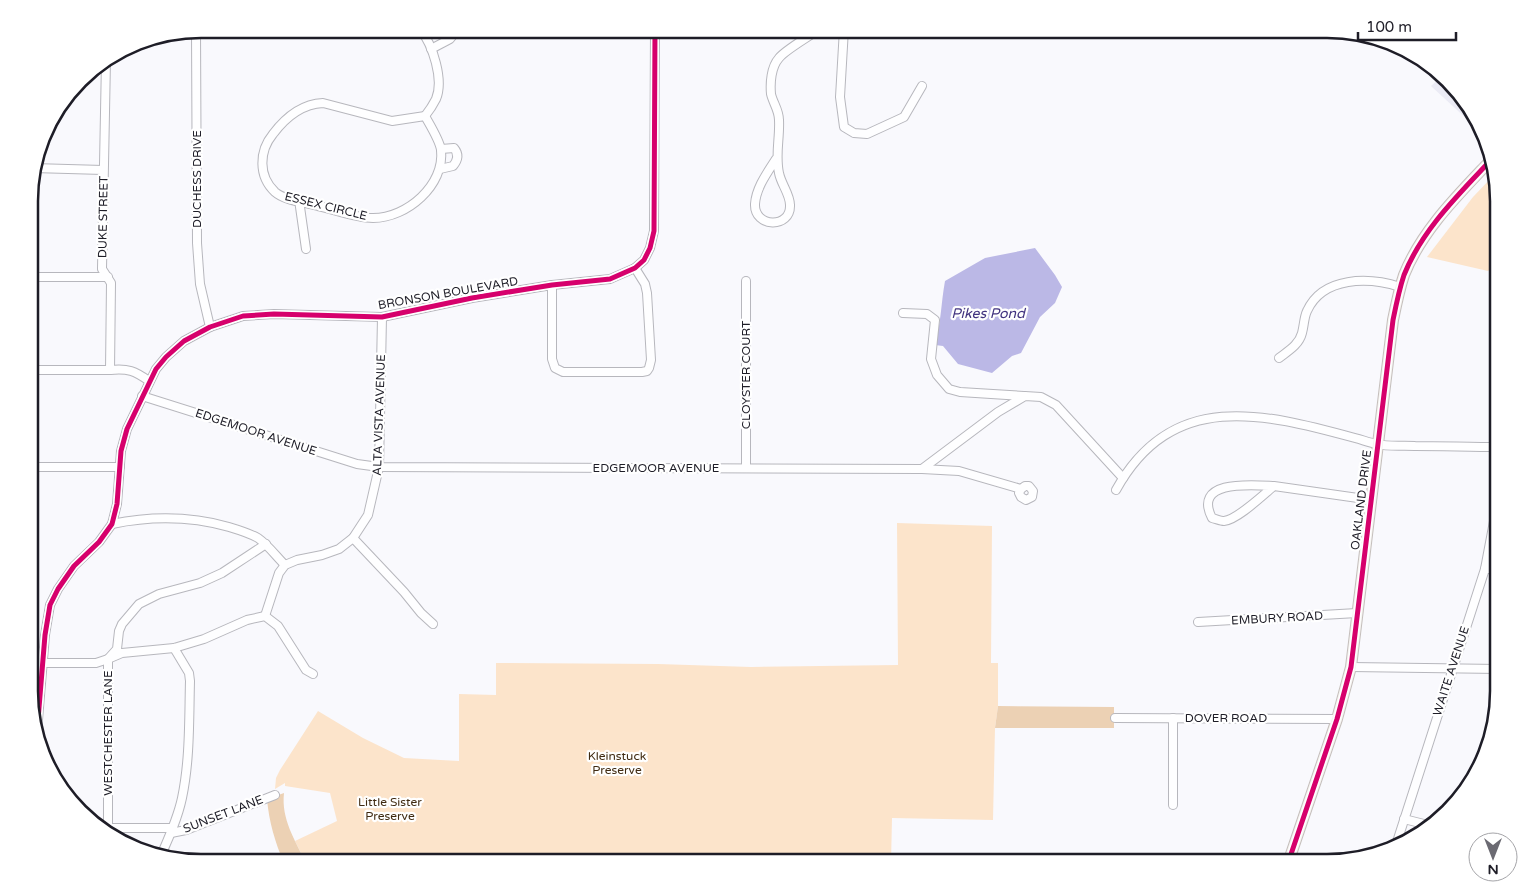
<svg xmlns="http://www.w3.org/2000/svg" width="1528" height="892" font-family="'Varela Round',sans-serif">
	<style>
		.built { fill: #ebebf5 }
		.green { fill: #fce4cb }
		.forest { fill: #ecd1b4 }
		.water { fill: #bbb8e6 }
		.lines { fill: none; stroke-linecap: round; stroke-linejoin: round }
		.minor-casing { stroke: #b7b7bd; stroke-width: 10 }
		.major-casing { stroke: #c5bfbc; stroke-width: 12 }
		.minor { stroke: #fefeff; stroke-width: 8 }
		.major { stroke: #f6f4f1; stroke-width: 10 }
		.minor-bridge-casing { stroke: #b7b7bd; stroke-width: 10; stroke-linecap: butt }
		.minor-bridge { stroke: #fefeff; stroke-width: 8 }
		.cycleway-casing { stroke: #fff; stroke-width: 8 }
		.cycleway { stroke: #d6006c; stroke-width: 5 }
		.labels { text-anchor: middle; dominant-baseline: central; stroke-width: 4.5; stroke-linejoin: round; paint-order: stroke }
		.street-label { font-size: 12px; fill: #1e1d27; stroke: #fff }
		.park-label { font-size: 12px; fill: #402b12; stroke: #fff }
		.water-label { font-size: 14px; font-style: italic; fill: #41337f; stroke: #fff }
		.rim { fill: none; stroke: #1e1d27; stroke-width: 2.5 }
	</style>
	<rect width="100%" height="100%" fill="#f9f9fd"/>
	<polygon class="built" points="1440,78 1476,115 1481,132 1431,86"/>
	<g class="green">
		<polygon points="1494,175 1499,189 1499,263 1488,271 1427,257 1473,197"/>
		<polygon points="897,523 992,526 991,663 998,663 998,706 995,728 993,820 892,818 891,863 306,863 295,841 337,821 330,793 285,786 285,783 275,789 276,778 280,770 318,711 363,738 404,758 459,761 459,694 496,695 496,663 658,664 751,667 898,665"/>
	</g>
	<g class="forest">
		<polygon points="998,706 1114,707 1114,728 995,728"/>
		<path d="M284,793c-3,26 11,47 22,70h-22c-9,-21 -15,-41 -17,-64z"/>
	</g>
	<path class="water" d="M1035,248l20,27 7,12 -7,16 -15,14 -19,36 -9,3 -20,17 -34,-9 -15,-18 -8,-1c6,-21 6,-42 10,-64l40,-23z"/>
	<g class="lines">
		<defs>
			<g id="minor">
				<path d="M420,29c13,16 24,51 16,70 -3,6 -7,12 -11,17"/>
				<polyline points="844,29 840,97 844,127 854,133 867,134 904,117 922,86"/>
				<polyline points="196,30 197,243 200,284 210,327"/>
				<polyline points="431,49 450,39 454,34 453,29"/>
				<polyline points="106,60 102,269 111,283 110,370"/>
				<path d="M323,103l69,18 33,-5c5,9 15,25 16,34 4,35 -34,68 -68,68 -18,0 -37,-8 -55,-12 -13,-4 -33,-5 -43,-14 -17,-16 -16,-41 -2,-58 12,-16 29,-30 50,-31z"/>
				<path d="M776,159c-9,14 -20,29 -21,45 -1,24 36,25 35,1 0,-11 -9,-21 -11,-32 -4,-18 1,-35 0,-53 0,-10 -6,-17 -8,-26 -1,-11 0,-27 8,-36 6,-8 31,-22 40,-29"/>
				<polyline points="33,168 103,170"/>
				<path d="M440,169l13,-3c5,-6 6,-12 1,-18l-13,1"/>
				<polyline points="299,200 306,249"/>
				<polyline points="30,277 108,277"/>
				<polyline points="552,285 552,359 555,368 563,372 642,372 647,371 649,368 651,360 647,293 645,284 635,268"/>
				<polyline points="903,313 927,314 935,320 931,359 937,375 949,389 960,392 1024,396"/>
				<path d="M1279,358c9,-7 20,-13 23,-25 2,-7 2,-16 5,-22 16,-35 62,-34 93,-24"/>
				<path d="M30,370h80c18,-2 25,1 39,11"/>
				<polyline points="142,396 357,464 379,467 922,469 998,412 1025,396 1041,397 1056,405 1123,478"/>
				<polyline points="30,467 120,467"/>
				<polyline points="746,468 746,281"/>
				<polyline points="922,469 959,471 1021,489 1025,486 1029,486 1033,491 1032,497 1026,500 1021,497 1019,493 1021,489"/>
				<path d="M1274,486c-21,-1 -82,-7 -62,32 4,1 9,3 12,3 13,-1 39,-26 50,-35l98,14"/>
				<path d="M1116,490c56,-101 147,-77 239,-52 8,2 15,5 22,6 12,3 26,1 38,2 28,0 56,1 84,1"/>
				<path d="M112,524c39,-8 78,-8 117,3 10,3 20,6 29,11 10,7 18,18 27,27"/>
				<polyline points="353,538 404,592 421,613 433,624"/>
				<polyline points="1485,569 1499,569"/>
				<polyline points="265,616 279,573 285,565 297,560 322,555 339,549 353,538 368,515 379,467 382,317"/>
				<polyline points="1198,622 1357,613"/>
				<polyline points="55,663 96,663 108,659 122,653 174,648 204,639 247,620 265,616 278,626 306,670 313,674"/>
				<polyline points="1351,667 1499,669"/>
				<polyline points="1115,718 1337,719"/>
				<polyline points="37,732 45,635 50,605 58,589 74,566 99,542 112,524 117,504 121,451 127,429 156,369 166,357 184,341 210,327 243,316 274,314 382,317 472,298 552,285 610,279 635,268 644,260 650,248 654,231 655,29"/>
				<polyline points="1173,805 1173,718"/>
				<polyline points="1404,819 1428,825"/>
				<polyline points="108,828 172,828"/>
				<polyline points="171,833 186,830 275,795"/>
				<polyline points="108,834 108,659 117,649 119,631 122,624 139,604 159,594 200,583 222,573 266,544"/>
				<polyline points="1396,845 1485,569 1499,495"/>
				<path d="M162,853c8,-18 16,-36 20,-55 8,-38 7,-78 8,-117l-1,-8 -15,-25"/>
			</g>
			<path id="major" d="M1288,863l49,-144 14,-52 42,-347c3,-15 6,-30 11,-45 18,-45 54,-80 86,-114"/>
		</defs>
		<use href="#minor" class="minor-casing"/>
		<use href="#major" class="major-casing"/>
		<use href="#minor" class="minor"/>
		<use href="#major" class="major"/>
		<defs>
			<polyline id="minor-bridge" points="30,663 55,663"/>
		</defs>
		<use href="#minor-bridge" class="minor-bridge-casing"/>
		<use href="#minor-bridge" class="minor-bridge"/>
		<defs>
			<g id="cycleway">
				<polyline points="37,732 45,635 50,605 58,589 74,566 99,542 112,524 117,504 121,451 127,429 156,369 166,357 184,341 210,327 243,316 274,314 382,317 472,298 552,285 610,279 635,268 644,260 650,248 654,231 655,29"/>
				<path d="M1288,863l49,-144 14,-52 42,-347c3,-15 6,-30 11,-45 18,-45 54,-80 86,-114"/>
			</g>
		</defs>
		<use href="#cycleway" class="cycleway-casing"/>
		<use href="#cycleway" class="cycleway"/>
	</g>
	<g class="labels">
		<g class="street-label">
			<text transform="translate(197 179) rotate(-90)">DUCHESS DRIVE</text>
			<text transform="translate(326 206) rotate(14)">ESSEX CIRCLE</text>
			<text transform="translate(103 217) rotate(-89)">DUKE STREET</text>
			<text transform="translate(448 293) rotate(-10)">BRONSON BOULEVARD</text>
			<text transform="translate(746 375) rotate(-90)">CLOYSTER COURT</text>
			<text transform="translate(379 415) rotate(-88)">ALTA VISTA AVENUE</text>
			<text transform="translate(256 432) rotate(18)">EDGEMOOR AVENUE</text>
			<text x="656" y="468">EDGEMOOR AVENUE</text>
			<text transform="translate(1361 500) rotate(-83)">OAKLAND DRIVE</text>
			<text transform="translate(1277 618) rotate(-3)">EMBURY ROAD</text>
			<text transform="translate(1451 671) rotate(-72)">WAITE AVENUE</text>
			<text x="1226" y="718">DOVER ROAD</text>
			<text transform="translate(108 733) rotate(-90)">WESTCHESTER LANE</text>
			<text transform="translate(223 814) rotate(-21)">SUNSET LANE</text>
		</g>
		<g class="park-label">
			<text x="617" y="756">Kleinstuck<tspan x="617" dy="14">Preserve</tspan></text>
			<text x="390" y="802">Little Sister<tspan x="390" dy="14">Preserve</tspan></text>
		</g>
		<g class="water-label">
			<text x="988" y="313">Pikes Pond</text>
		</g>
	</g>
	<path d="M0 0H1528V892H0ZM201 38H1327A163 163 0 0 1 1490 201V691A163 163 0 0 1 1327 854H201A163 163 0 0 1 38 691V201A163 163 0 0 1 201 38Z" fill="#fff" fill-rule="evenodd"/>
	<path class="rim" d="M201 38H1327A163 163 0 0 1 1490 201V691A163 163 0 0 1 1327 854H201A163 163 0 0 1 38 691V201A163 163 0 0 1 201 38Z"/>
	<g transform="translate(1493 857) rotate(180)"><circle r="24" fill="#ffffff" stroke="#a5a5a9"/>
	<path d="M0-4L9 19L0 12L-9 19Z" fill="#6b6a72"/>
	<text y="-8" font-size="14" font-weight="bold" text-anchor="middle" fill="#1e1d27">N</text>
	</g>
	<path d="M1358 32v8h98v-8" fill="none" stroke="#1e1d27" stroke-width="2.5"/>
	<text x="1366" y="32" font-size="15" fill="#1e1d27" stroke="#ffffff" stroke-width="4" paint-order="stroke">100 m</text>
</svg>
